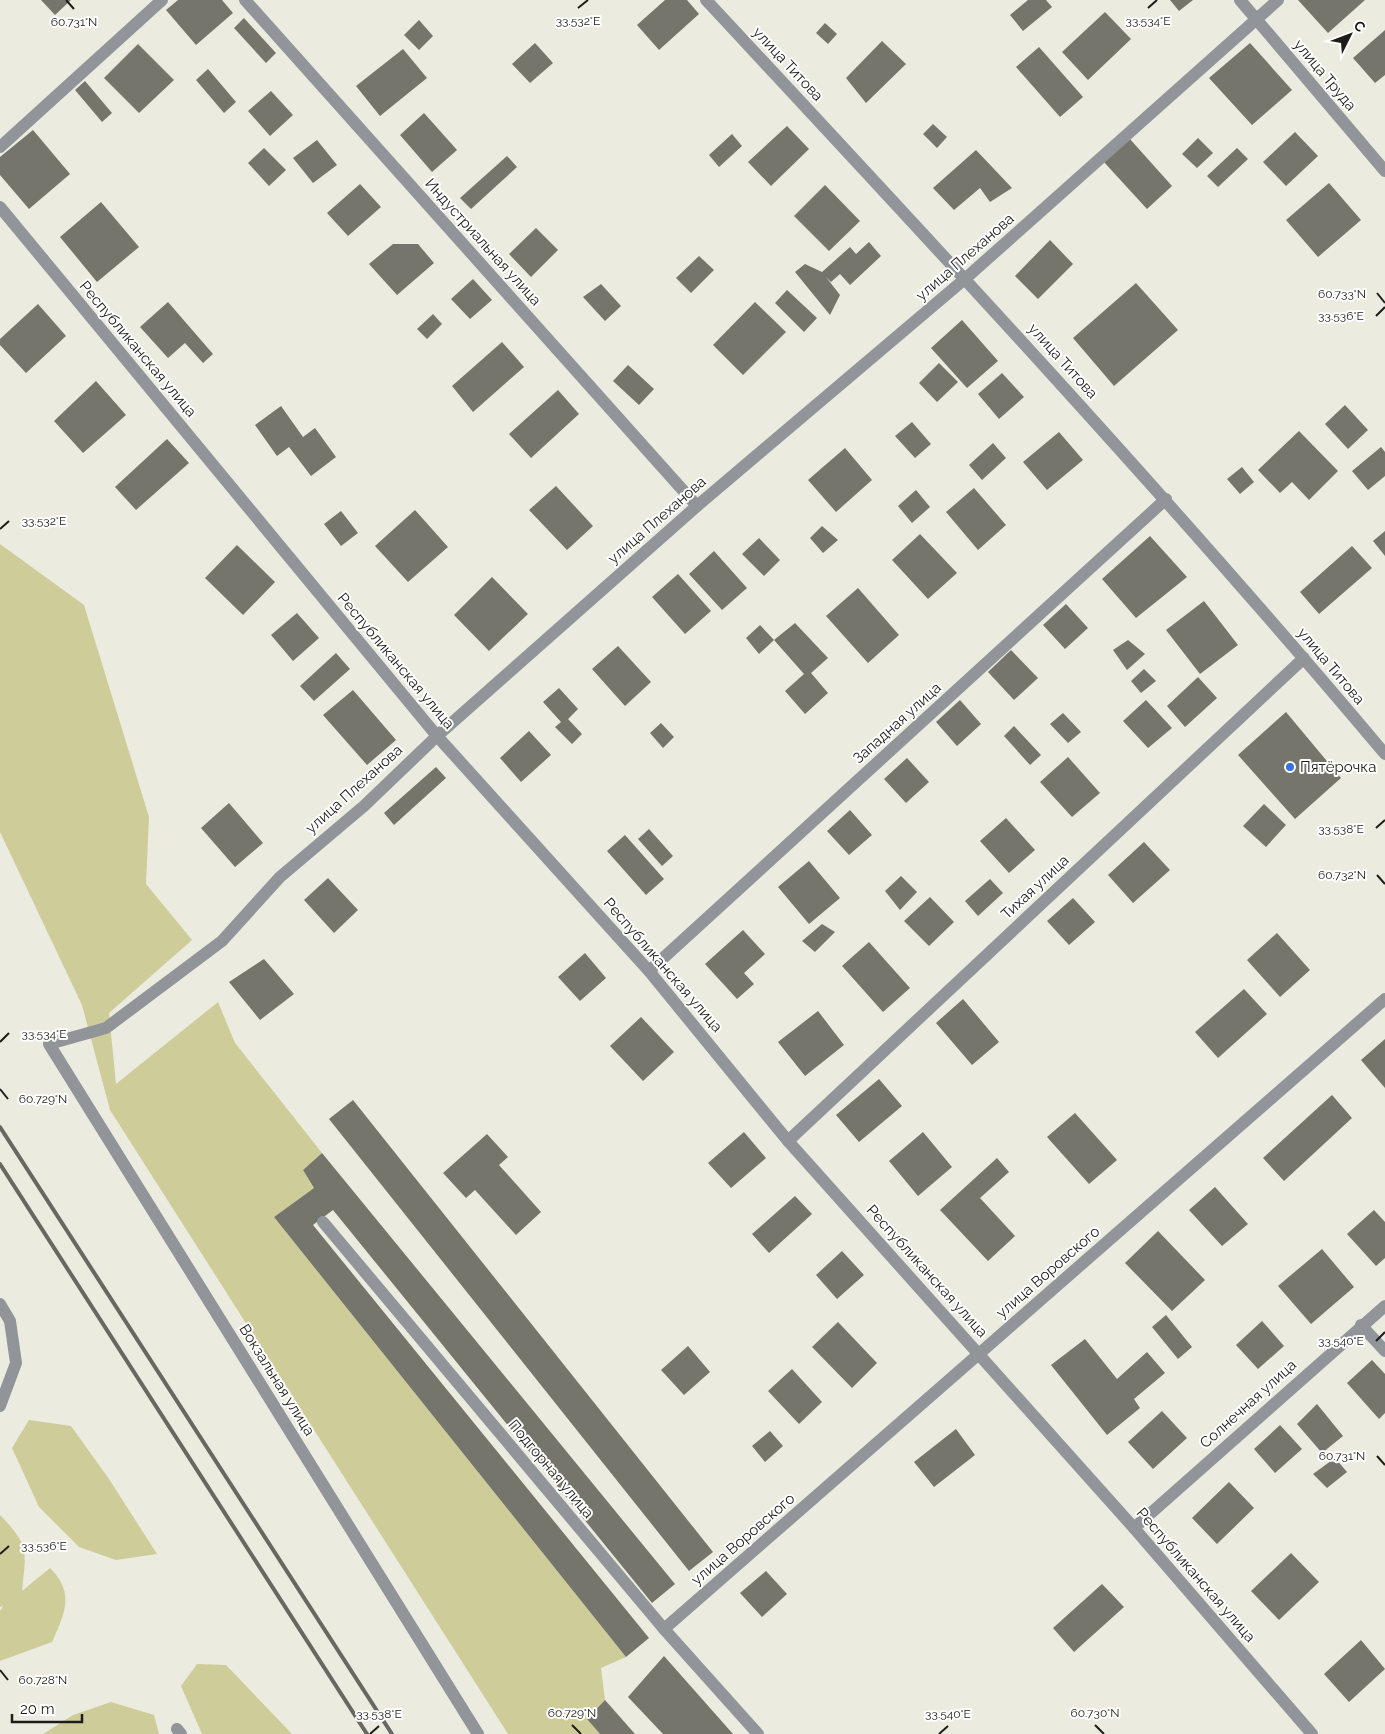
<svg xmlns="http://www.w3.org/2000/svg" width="1385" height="1734" font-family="Raleway,sans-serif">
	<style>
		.green { fill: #cecc99 }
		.building { fill: #75756b }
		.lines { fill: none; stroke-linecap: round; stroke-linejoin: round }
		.minor { stroke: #919498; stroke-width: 12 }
		.rail { stroke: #686862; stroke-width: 4 }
		.ticks { fill: none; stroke: #1c1c18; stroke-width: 2 }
		.poi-dot { fill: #3473e1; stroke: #fff; stroke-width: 2 }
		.labels { text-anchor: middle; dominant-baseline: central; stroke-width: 4; stroke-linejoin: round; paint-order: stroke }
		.street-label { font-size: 15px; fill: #1c1c18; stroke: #fff }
		.poi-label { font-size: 15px; fill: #1c1c18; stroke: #fff; text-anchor: start }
		.ticks-label { font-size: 12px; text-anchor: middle; fill: #1c1c18; stroke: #fff; stroke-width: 4; stroke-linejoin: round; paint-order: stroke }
	</style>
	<rect width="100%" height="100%" fill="#ebebe0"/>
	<g class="green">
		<polygon points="0,544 84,605 149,817 146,884 192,940 109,1013 116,1084 218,1002 235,1043 322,1153 303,1170 314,1188 274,1217 626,1657 601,1668 605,1700 587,1719 600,1734 508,1734 110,1110 82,1005 0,832"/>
		<polygon points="29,1420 71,1426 109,1479 157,1554 116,1560 79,1547 39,1507 12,1448"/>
		<path d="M0,1515c30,31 26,36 22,76l28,-23c25,25 15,45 2,74l-52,19v-50l3,-5 -3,1z"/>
		<polygon points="197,1664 226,1665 292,1734 202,1734 181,1686"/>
		<polygon points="111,1702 154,1715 159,1734 43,1734 73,1715"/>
	</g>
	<g class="building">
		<polygon points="41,0 71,0 55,15"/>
		<polygon points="178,0 222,0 233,13 196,45 166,10"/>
		<polygon points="665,0 687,0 699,14 659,50 637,25"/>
		<polygon points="1028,0 1046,0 1052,7 1023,31 1010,15"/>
		<polygon points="1170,0 1193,0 1179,11"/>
		<polygon points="1298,0 1365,0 1328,33"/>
		<polygon points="1105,12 1131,39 1088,80 1062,52"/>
		<polygon points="244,18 276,53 266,63 234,28"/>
		<polygon points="419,20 433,36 419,50 404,35"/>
		<polygon points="825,23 837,34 828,44 816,33"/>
		<polygon points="1385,30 1385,75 1375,83 1353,58"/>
		<polygon points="882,41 906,64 866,103 846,78"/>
		<polygon points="535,43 553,63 530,83 512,64"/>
		<polygon points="1250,43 1292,90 1252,125 1209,78"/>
		<polygon points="138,44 174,80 139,113 104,78"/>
		<polygon points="1039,47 1083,97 1060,117 1016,67"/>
		<polygon points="403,49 427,78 380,116 356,86"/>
		<polygon points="208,69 236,102 224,113 196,80"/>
		<polygon points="85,81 112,113 102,122 75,90"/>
		<polygon points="271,91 293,115 270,136 248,111"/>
		<polygon points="424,113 457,150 432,172 400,135"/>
		<polygon points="933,124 947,137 937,148 923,134"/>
		<polygon points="787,126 809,149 771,186 748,162"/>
		<polygon points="33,130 70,174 29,209 0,175 0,157"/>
		<polygon points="1295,132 1318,156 1286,186 1263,162"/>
		<polygon points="732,134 742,146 719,167 709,155"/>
		<polygon points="1129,138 1172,186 1147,209 1103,161"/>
		<polygon points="1198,138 1213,153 1197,168 1182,154"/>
		<polygon points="317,140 337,165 313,183 293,158"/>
		<polygon points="264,148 286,170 269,186 248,163"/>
		<polygon points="1237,148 1248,159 1218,187 1207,176"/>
		<polygon points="976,150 1012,188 990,202 980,188 954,210 933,188"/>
		<polygon points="507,156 517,167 471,209 460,198"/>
		<polygon points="1329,183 1361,220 1318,257 1286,220"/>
		<polygon points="360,184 381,207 348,236 327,213"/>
		<polygon points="825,185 860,221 829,251 794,216"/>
		<polygon points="101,202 139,247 97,282 60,237"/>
		<polygon points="536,228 558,250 531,277 509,254"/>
		<polygon points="1050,240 1073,264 1038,299 1015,276"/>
		<polygon points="869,242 881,256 850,285 840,274 831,282 826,277 840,295 830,315 795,272 805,264 822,272 850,247 856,254"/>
		<polygon points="393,244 418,244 434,263 397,295 369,264"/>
		<polygon points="699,256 714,270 691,293 676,278"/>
		<polygon points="473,279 492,300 470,319 451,299"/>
		<polygon points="1136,283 1178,330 1114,386 1073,338"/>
		<polygon points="601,284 621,306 605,321 583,297"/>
		<polygon points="787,290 817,318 804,332 775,303"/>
		<polygon points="168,302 213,354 203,363 185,343 168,358 140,327"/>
		<polygon points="755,302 786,332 743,375 713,345"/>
		<polygon points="38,304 66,336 26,373 0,345 0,339"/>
		<polygon points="433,314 442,324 427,339 417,329"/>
		<polygon points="962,320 998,361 967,388 931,348"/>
		<polygon points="502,342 524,367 473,412 452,386"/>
		<polygon points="939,363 958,382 937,402 919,383"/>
		<polygon points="628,365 654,389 639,405 613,381"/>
		<polygon points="1002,373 1024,397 999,419 978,394"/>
		<polygon points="96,381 126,415 83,453 54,421"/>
		<polygon points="558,390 579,414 531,458 509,434"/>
		<polygon points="1345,405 1368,430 1348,449 1325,424"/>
		<polygon points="281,406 303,437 315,428 336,457 311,476 289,447 277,456 255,425"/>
		<polygon points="912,422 931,444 915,458 895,436"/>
		<polygon points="1299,431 1338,471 1309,500 1292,482 1280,493 1258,470"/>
		<polygon points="1059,432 1083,460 1047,490 1023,462"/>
		<polygon points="167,439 189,463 136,510 115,487"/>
		<polygon points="993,443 1006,458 982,480 969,465"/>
		<polygon points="1381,447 1385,452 1385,476 1368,490 1352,471"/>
		<polygon points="845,448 872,480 836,512 808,480"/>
		<polygon points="1242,467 1254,482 1240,494 1227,479"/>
		<polygon points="556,486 593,526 567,550 529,510"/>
		<polygon points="974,488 1006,525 978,550 946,512"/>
		<polygon points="916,490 930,507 912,523 898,506"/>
		<polygon points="415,510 448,547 408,582 375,546"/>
		<polygon points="341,511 358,533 341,546 324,524"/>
		<polygon points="822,526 838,540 823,553 810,538"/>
		<polygon points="1385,531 1385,556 1373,541"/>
		<polygon points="920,534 957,573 928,599 892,560"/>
		<polygon points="1150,536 1187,577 1136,618 1102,579"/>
		<polygon points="759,538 780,560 764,576 742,554"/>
		<polygon points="237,545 275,582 243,615 205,578"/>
		<polygon points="1352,546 1372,568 1319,614 1300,592"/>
		<polygon points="714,551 747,588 722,610 689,574"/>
		<polygon points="678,574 711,611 685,634 652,597"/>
		<polygon points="492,577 528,614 489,651 454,615"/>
		<polygon points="858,588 899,635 868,663 826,616"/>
		<polygon points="1204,601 1238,645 1200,674 1166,630"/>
		<polygon points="1066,604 1088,628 1065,649 1043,625"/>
		<polygon points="297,613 319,638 293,661 271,635"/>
		<polygon points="795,623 828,658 811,673 828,693 805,714 785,691 804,674 774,640"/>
		<polygon points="760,625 774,640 759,654 746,638"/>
		<polygon points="1128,640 1145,654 1127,670 1113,650"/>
		<polygon points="618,646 651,682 625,706 592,669"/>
		<polygon points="1011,650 1038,678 1014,700 988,672"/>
		<polygon points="336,653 350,669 314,701 300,686"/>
		<polygon points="1144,669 1156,681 1141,693 1131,681"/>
		<polygon points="1198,677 1217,698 1185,727 1167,706"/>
		<polygon points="559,688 578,709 568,719 582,734 572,744 555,727 561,722 543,702"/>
		<polygon points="353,690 396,740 367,765 323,715"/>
		<polygon points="960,700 981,724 957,746 936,722"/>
		<polygon points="1146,700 1172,728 1148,748 1123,721"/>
		<polygon points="1286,712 1341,778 1295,819 1238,755"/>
		<polygon points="1063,713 1081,732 1068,743 1050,724"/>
		<polygon points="661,723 674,737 663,748 650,733"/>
		<polygon points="1014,726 1041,755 1030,765 1004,736"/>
		<polygon points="529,731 551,755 521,782 500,758"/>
		<polygon points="1068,757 1100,793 1072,817 1040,782"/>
		<polygon points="907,758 929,782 906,803 884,779"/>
		<polygon points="436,767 446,778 394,825 384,813"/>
		<polygon points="229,803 263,843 235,867 201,828"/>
		<polygon points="1264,804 1286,825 1266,847 1243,826"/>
		<polygon points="850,810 872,835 849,855 827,831"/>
		<polygon points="1006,818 1035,850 1009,873 980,841"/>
		<polygon points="649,829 673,856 662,866 638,839"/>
		<polygon points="625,835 664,879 646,895 607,851"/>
		<polygon points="1144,842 1170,870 1133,903 1108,875"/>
		<polygon points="809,861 840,898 809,924 778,887"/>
		<polygon points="901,876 917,892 900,910 885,891"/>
		<polygon points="328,878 358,910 334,933 304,900"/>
		<polygon points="990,879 1003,893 978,916 965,901"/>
		<polygon points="930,897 954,922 929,946 904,921"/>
		<polygon points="1073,898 1095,922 1069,945 1047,921"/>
		<polygon points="822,924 835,932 815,952 802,941"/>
		<polygon points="743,930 765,954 744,973 754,984 737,999 705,964"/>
		<polygon points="1277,933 1310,970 1280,997 1247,960"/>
		<polygon points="869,942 910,988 883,1012 842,966"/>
		<polygon points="585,953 606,978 580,1001 558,977"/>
		<polygon points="264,959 294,994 260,1020 229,982"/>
		<polygon points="1244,989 1267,1014 1218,1058 1195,1032"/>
		<polygon points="963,999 999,1042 972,1065 936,1023"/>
		<polygon points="818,1011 844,1045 805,1076 778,1042"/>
		<polygon points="641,1017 674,1052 643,1081 610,1046"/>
		<polygon points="1385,1039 1385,1088 1361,1060"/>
		<polygon points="879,1079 902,1106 859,1142 836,1115"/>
		<polygon points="1332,1095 1352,1118 1284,1181 1263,1158"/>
		<polygon points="353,1100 713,1552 689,1571 329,1119"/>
		<polygon points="1075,1113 1117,1160 1089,1184 1047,1137"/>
		<polygon points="744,1132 766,1158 731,1188 708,1163"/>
		<polygon points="923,1132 952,1167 918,1196 889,1161"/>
		<polygon points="487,1134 508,1157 499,1165 541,1212 516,1235 475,1190 466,1198 443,1173"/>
		<polygon points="322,1153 675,1584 652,1603 333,1210 313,1225 649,1638 626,1657 274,1217 314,1188 303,1170"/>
		<polygon points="997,1158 1009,1172 980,1198 1015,1236 988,1261 940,1210"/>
		<polygon points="1215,1187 1248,1224 1222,1246 1189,1210"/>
		<polygon points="795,1196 812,1214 769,1253 752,1234"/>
		<polygon points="1374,1210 1385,1222 1385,1258 1376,1266 1347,1234"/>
		<polygon points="1158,1231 1205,1280 1172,1311 1125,1263"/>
		<polygon points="1322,1249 1354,1287 1311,1324 1278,1286"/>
		<polygon points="842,1251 864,1275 837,1299 816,1275"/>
		<polygon points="1166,1315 1192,1347 1178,1359 1152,1327"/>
		<polygon points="1262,1321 1284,1346 1258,1369 1236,1345"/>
		<polygon points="838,1322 877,1363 852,1388 812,1347"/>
		<polygon points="1085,1339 1117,1379 1147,1352 1165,1373 1134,1399 1140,1408 1107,1435 1051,1365"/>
		<polygon points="688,1346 710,1372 684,1395 661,1370"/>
		<polygon points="1372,1360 1385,1374 1385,1413 1379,1419 1347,1383"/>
		<polygon points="792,1369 822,1402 799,1424 768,1391"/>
		<polygon points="1317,1404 1343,1436 1322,1453 1297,1424"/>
		<polygon points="1162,1411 1187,1438 1153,1469 1128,1442"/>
		<polygon points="1280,1425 1302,1449 1275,1473 1254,1449"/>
		<polygon points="956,1429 975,1455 934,1487 914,1462"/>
		<polygon points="770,1431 783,1446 765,1462 752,1446"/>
		<polygon points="1335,1458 1347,1472 1327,1488 1313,1474"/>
		<polygon points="1229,1482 1254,1508 1217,1544 1192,1518"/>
		<polygon points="1291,1553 1319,1582 1279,1620 1251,1591"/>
		<polygon points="766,1571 787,1594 762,1617 740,1593"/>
		<polygon points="1102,1584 1124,1607 1074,1652 1053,1628"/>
		<polygon points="1361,1640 1385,1669 1349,1702 1324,1674"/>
		<polygon points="664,1656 733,1734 663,1734 628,1697"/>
		<polygon points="605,1700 635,1734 600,1734 587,1719"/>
	</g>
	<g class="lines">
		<g class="minor">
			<polyline points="245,0 697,506"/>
			<path d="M706,0c231,248 461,495 679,754"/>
			<polyline points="1240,0 1385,171"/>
			<polyline points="0,147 162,0"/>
			<polyline points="0,207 437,736 649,971 788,1141 1134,1528 1312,1734"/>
			<polyline points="649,971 1166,499"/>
			<polyline points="788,1141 1304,658"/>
			<polyline points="323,1222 664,1629 758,1734"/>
			<polyline points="0,1304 10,1321 16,1363 0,1406"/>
			<polyline points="1361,1325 1385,1351"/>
			<polyline points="1134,1528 1385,1306"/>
			<polyline points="664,1629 1385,999"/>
			<polyline points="177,1729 181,1734"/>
			<polyline points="478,1734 49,1044 106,1028 222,941 280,877 364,806 437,736 697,506 966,278 1278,0"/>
		</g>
		<g class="rail">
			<polyline points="0,1127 392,1734"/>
			<polyline points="0,1164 367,1734"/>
		</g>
	</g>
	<path class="ticks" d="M66,0l8,9M578,8l10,-8M1148,8l9,-8M1377,293l8,10M1376,316l9,-9M0,529l9,-8M1376,828l9,-8M1377,875l8,9M0,1042l9,-9M0,1089l8,10M1376,1341l9,-9M1377,1456l8,9M0,1554l9,-8M0,1670l8,10M572,1725l9,9M1095,1725l9,9M370,1734l9,-8M939,1734l9,-8"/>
	<circle class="poi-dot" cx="1290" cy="767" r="5"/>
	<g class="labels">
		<g class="street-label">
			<text transform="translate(788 64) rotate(47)">улица Титова</text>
			<text transform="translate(1325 75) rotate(50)">улица Труда</text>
			<text transform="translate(483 242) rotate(48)">Индустриальная улица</text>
			<text transform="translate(965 257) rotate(-41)">улица Плеханова</text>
			<text transform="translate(138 349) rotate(50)">Республиканская улица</text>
			<text transform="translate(1063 361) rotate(48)">улица Титова</text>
			<text transform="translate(657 520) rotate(-41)">улица Плеханова</text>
			<text transform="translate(396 661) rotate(50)">Республиканская улица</text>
			<text transform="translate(1331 666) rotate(50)">улица Титова</text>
			<text transform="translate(897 723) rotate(-42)">Западная улица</text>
			<text transform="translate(354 789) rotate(-42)">улица Плеханова</text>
			<text transform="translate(1035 887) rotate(-43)">Тихая улица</text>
			<text transform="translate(663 965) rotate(49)">Республиканская улица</text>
			<text transform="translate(927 1271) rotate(48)">Республиканская улица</text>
			<text transform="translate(1048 1272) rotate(-41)">улица Воровского</text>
			<text transform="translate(277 1380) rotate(58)">Вокзальная улица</text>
			<text transform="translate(1248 1404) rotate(-42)">Солнечная улица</text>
			<text transform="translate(551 1469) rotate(50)">Подгорная улица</text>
			<text transform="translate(743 1539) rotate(-41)">улица Воровского</text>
			<text transform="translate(1196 1575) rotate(49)">Республиканская улица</text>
		</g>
		<g class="poi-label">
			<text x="1300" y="767">Пятёрочка</text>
		</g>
	</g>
	<g class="ticks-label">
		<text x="578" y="25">33.532°E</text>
		<text x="1148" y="25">33.534°E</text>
		<text x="74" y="26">60.731°N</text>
		<text x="1342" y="298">60.733°N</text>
		<text x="1341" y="320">33.536°E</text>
		<text x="44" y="525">33.532°E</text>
		<text x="1341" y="833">33.538°E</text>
		<text x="1342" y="879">60.732°N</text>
		<text x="44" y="1038">33.534°E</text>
		<text x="43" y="1103">60.729°N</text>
		<text x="1341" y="1345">33.540°E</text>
		<text x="1342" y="1460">60.731°N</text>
		<text x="44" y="1550">33.536°E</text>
		<text x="43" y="1684">60.728°N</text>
		<text x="572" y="1717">60.729°N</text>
		<text x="1095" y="1717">60.730°N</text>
		<text x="379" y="1718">33.538°E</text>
		<text x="948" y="1718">33.540°E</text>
	</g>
	<g transform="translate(1350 35) rotate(48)" stroke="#ffffff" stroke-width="4" paint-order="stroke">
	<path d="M0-4L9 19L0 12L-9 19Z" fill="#1c1c18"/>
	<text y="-8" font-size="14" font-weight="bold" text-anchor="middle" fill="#1c1c18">С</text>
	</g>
	<path d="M12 1714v8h70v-8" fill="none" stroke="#1c1c18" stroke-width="2.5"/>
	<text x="20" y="1714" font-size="15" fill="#1c1c18" stroke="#ffffff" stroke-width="4" paint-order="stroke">20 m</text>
</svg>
